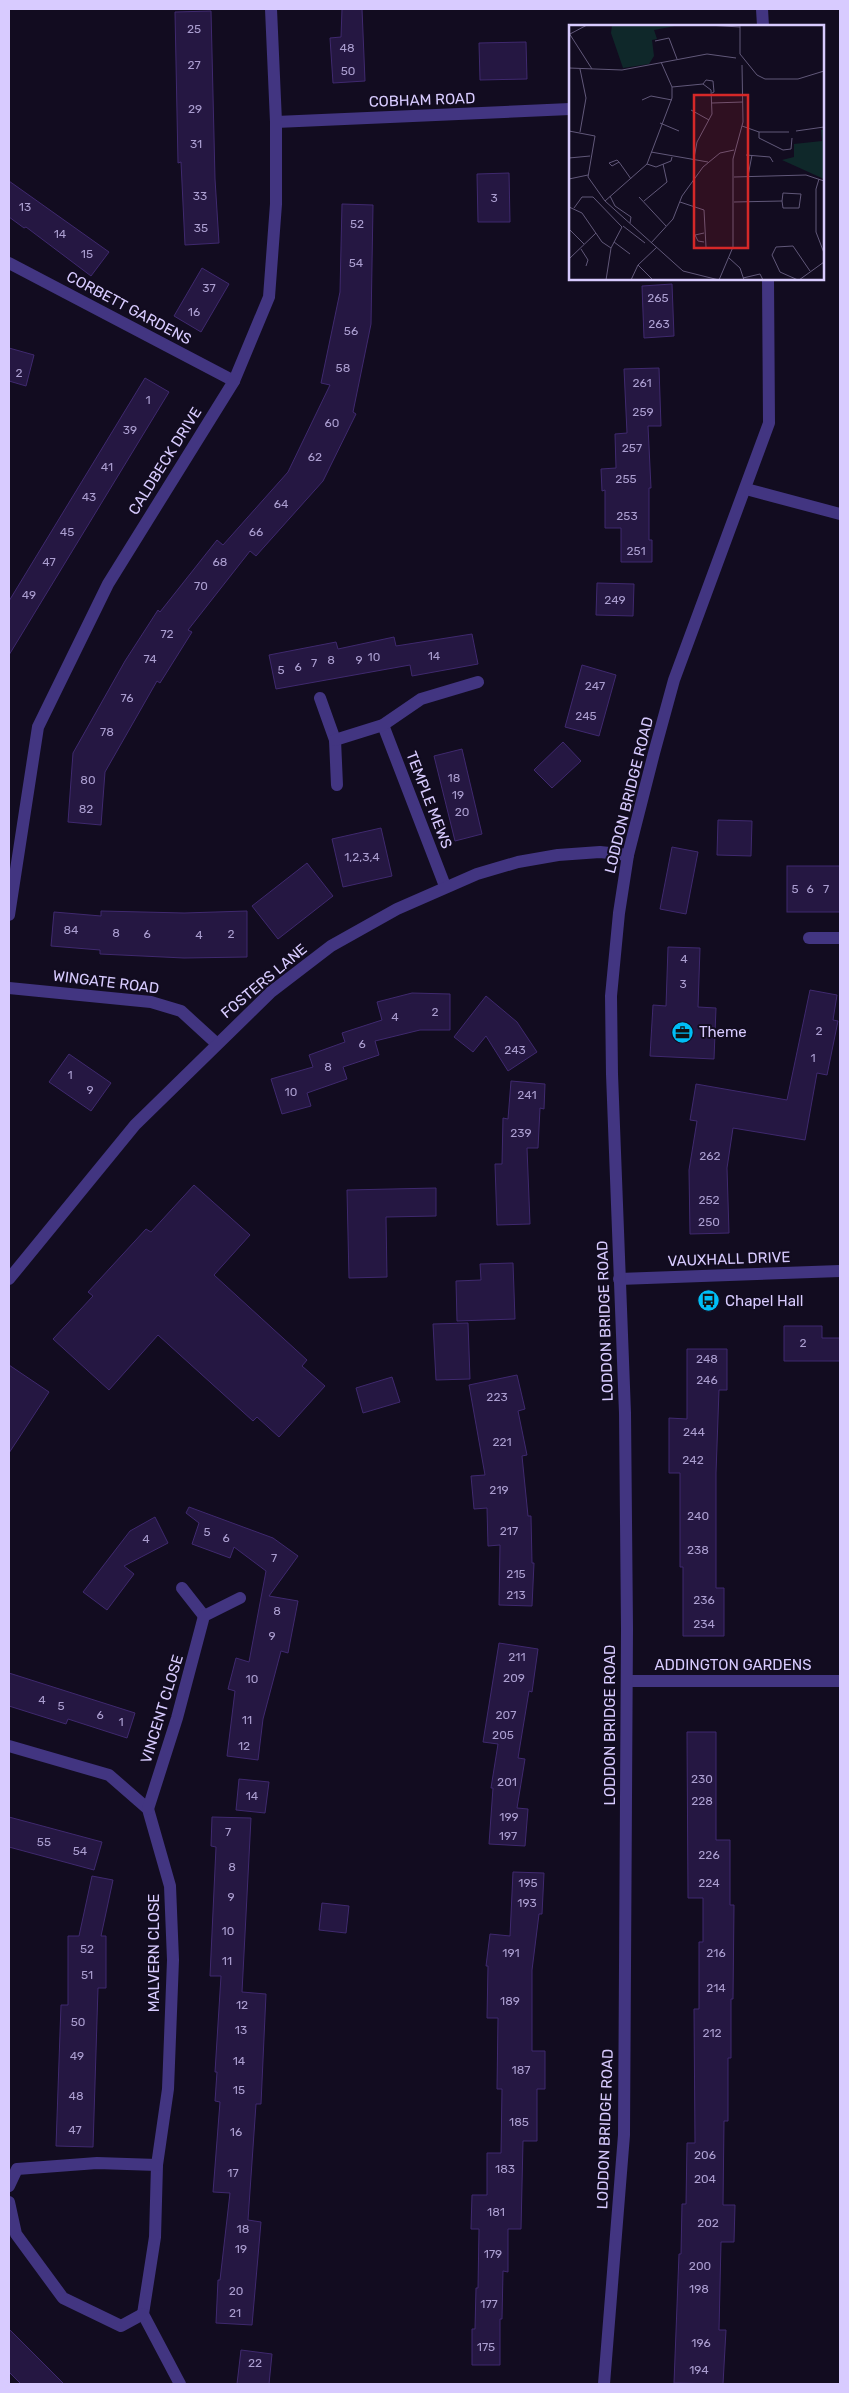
<svg xmlns="http://www.w3.org/2000/svg" width="849" height="2393" font-family="Rubik,sans-serif">
	<style>
		.building { fill: #251742; stroke: #3f296e }
		.lines { fill: none; stroke-linecap: round; stroke-linejoin: round }
		.minor { stroke: #423581; stroke-width: 12 }
		.tertiary { stroke: #423581; stroke-width: 12 }
		.labels { text-anchor: middle; dominant-baseline: central; stroke-width: 4; stroke-linejoin: round; paint-order: stroke }
		.number-label { font-size: 12px; fill: #ab9ed0 }
		.street-label { font-size: 15px; fill: #d8cbff; stroke: #120c20 }
		.poi-label { font-size: 15px; fill: #d8cbff; stroke: #120c20; text-anchor: start }
		.inset-road { fill: none; stroke: #615879; stroke-width: 1 }
		.view { fill: #d62828; fill-opacity: 0.15; stroke: #d62828; stroke-width: 2.5 }
		.inset-edge { fill: none; stroke: #d8cbff; stroke-width: 2.5 }
	</style>
	<rect width="100%" height="100%" fill="#120c20"/>
	<g class="building">
		<polygon points="342,9 362,9 365,81 333,83 330,38 341,37"/>
		<polygon points="211,11 215,179 219,243 185,245 181,162 178,163 175,12"/>
		<polygon points="526,42 527,79 480,80 479,43"/>
		<polygon points="509,173 510,222 478,222 477,174"/>
		<polygon points="9,181 109,252 91,276 26,227 24,228 9,217"/>
		<polygon points="342,204 373,205 371,324 353,412 356,414 323,481 256,556 250,551 188,630 192,632 160,683 157,681 105,772 101,825 68,822 73,753 125,661 158,610 160,612 217,540 223,545 288,472 330,385 321,383 340,292"/>
		<polygon points="202,268 229,284 201,332 174,316"/>
		<polygon points="672,284 674,336 644,338 642,286"/>
		<polygon points="9,348 34,355 26,386 9,381"/>
		<polygon points="659,368 661,426 648,426 651,488 649,488 649,540 652,540 652,562 621,562 621,528 605,528 605,490 602,491 601,469 616,468 615,434 627,433 624,369"/>
		<polygon points="145,378 169,392 9,655 9,601"/>
		<polygon points="597,583 634,584 633,616 596,615"/>
		<polygon points="472,634 478,664 412,676 410,665 276,689 269,655 336,642 338,649 394,637 396,646"/>
		<polygon points="582,665 616,675 599,736 565,727"/>
		<polygon points="563,742 581,761 552,788 534,770"/>
		<polygon points="462,749 482,834 455,841 434,756"/>
		<polygon points="718,820 752,821 751,856 717,855"/>
		<polygon points="381,828 392,876 343,887 332,839"/>
		<polygon points="672,847 698,852 686,914 660,909"/>
		<polygon points="307,863 333,896 278,939 252,906"/>
		<rect x="787" y="866" width="53" height="46"/>
		<polygon points="101,911 184,913 247,911 247,957 184,958 100,954 100,950 51,946 54,912 101,916"/>
		<polygon points="668,947 700,948 698,1007 716,1008 714,1059 650,1056 653,1005 666,1006"/>
		<polygon points="810,990 837,995 833,1020 838,1021 827,1075 817,1073 805,1140 733,1128 727,1168 729,1233 690,1234 689,1170 697,1121 690,1120 696,1084 787,1100"/>
		<polygon points="412,993 450,994 450,1030 420,1030 375,1041 379,1055 343,1067 347,1079 307,1093 311,1106 282,1114 271,1079 313,1067 309,1055 345,1042 342,1033 382,1020 377,1002"/>
		<polygon points="486,996 517,1022 537,1052 508,1071 486,1036 473,1052 454,1037"/>
		<polygon points="69,1054 111,1083 91,1111 49,1082"/>
		<polygon points="511,1081 545,1084 544,1109 540,1108 538,1148 527,1148 530,1224 497,1225 495,1164 502,1164 503,1118 508,1119"/>
		<polygon points="194,1185 250,1235 214,1275 307,1360 302,1366 325,1386 279,1437 257,1417 253,1421 158,1335 109,1390 53,1339 93,1296 88,1292 146,1229 151,1232"/>
		<polygon points="436,1188 436,1216 386,1217 387,1277 349,1278 347,1190"/>
		<polygon points="513,1263 515,1319 457,1321 456,1281 481,1280 480,1264"/>
		<polygon points="468,1323 470,1379 436,1380 433,1324"/>
		<polygon points="784,1326 822,1326 822,1338 840,1338 840,1361 784,1361"/>
		<polygon points="687,1349 727,1349 727,1390 719,1390 716,1473 716,1588 724,1588 724,1636 683,1636 683,1567 680,1567 680,1473 669,1473 669,1418 687,1419"/>
		<polygon points="9,1365 49,1392 9,1453"/>
		<polygon points="517,1375 525,1409 518,1411 527,1455 522,1456 528,1516 531,1516 532,1563 534,1563 532,1606 499,1605 500,1545 488,1546 487,1508 474,1509 471,1476 485,1475 469,1385"/>
		<polygon points="392,1377 400,1402 363,1413 356,1388"/>
		<polygon points="189,1507 273,1538 298,1556 269,1596 298,1601 288,1653 281,1651 263,1719 258,1760 227,1756 235,1691 228,1689 236,1658 249,1662 266,1571 234,1547 230,1558 192,1544 199,1523 186,1513"/>
		<polygon points="155,1517 168,1543 124,1566 134,1574 107,1610 83,1592 130,1531"/>
		<polygon points="499,1643 538,1649 532,1692 529,1691 518,1758 525,1759 517,1808 528,1809 525,1846 489,1844 493,1788 491,1788 498,1744 483,1742"/>
		<polygon points="9,1673 135,1713 127,1738 68,1719 66,1724 9,1706"/>
		<polygon points="687,1732 716,1732 716,1840 730,1840 730,1905 734,1905 733,1999 731,1999 731,2058 728,2058 728,2121 724,2121 723,2205 735,2205 734,2242 721,2242 719,2330 726,2330 723,2384 674,2383 679,2254 681,2254 682,2204 686,2204 687,2143 695,2143 694,2009 699,2009 699,1942 703,1942 703,1898 688,1898"/>
		<polygon points="239,1779 269,1782 265,1813 236,1810"/>
		<polygon points="9,1817 102,1842 94,1870 9,1847"/>
		<polygon points="212,1817 251,1818 242,1992 266,1994 261,2104 256,2104 248,2220 261,2222 252,2325 216,2323 218,2280 220,2280 230,2193 213,2192 220,2102 215,2101 217,2072 215,2072 221,1976 210,1976 216,1847 211,1846"/>
		<polygon points="513,1872 544,1873 542,1914 539,1914 532,1970 532,2051 545,2051 545,2089 537,2089 537,2141 523,2141 521,2229 508,2229 508,2272 503,2271 502,2319 500,2319 500,2365 472,2365 472,2329 475,2329 476,2288 478,2288 479,2229 471,2229 472,2195 487,2195 487,2153 501,2153 502,2089 497,2089 498,2018 487,2018 488,1966 486,1966 490,1934 510,1936"/>
		<polygon points="92,1876 113,1880 101,1936 106,1936 106,1988 98,1988 93,2147 56,2146 61,2005 68,2005 68,1936 79,1936"/>
		<polygon points="322,1903 349,1906 346,1933 319,1930"/>
		<polygon points="9,2329 64,2384 21,2384 9,2372"/>
		<polygon points="241,2350 272,2354 269,2384 237,2384"/>
	</g>
	<g class="lines">
		<g class="minor">
			<polyline points="276,122 570,109"/>
			<polyline points="9,263 234,381"/>
			<polyline points="746,489 840,514"/>
			<polyline points="320,698 335,740 337,785"/>
			<polyline points="383,725 445,886"/>
			<polyline points="335,740 383,725 421,699 478,682"/>
			<polyline points="9,915 38,727 108,584 234,381 269,297 276,204 276,122 271,9"/>
			<polyline points="809,938 840,938"/>
			<polyline points="9,988 151,1002 181,1011 216,1043"/>
			<polyline points="9,1279 135,1125 271,992 331,946 397,909 477,874 518,862 558,855 600,852 628,855"/>
			<polyline points="182,1588 204,1616"/>
			<polyline points="627,1681 840,1681"/>
			<polyline points="9,1746 109,1775 148,1809 170,1886 173,1960 168,2089 157,2165 155,2237 143,2314 180,2384"/>
			<polyline points="148,1809 177,1718 204,1616 240,1598"/>
			<polyline points="9,2186 17,2169 97,2163 157,2165"/>
			<polyline points="9,2202 16,2234 63,2298 121,2326 143,2314"/>
		</g>
		<g class="tertiary">
			<polyline points="762,9 763,26"/>
			<polyline points="619,1279 840,1271"/>
			<polyline points="604,2384 624,2135 627,1629 625,1413 612,1074 611,996 619,913 628,855 654,753 674,680 769,423 768,279"/>
		</g>
	</g>
	<defs>
		<symbol id="office-disc" viewBox="-11 -11 22 22"><circle r="9.5" fill="#00bef6" stroke="#120c20"/><path d="M-6-3h4V-5.5h4V-3h4V5H-6ZM-1-4.5V-3h2v-1.5ZM-6 0V1H6V0Z" fill="#111"/></symbol>
		<symbol id="bus-disc" viewBox="-11 -11 22 22"><circle r="9.5" fill="#00bef6" stroke="#120c20"/><path d="M-5-6H5V4H4V6H2V4H-2V6H-4V4H-5ZM-3.5-4V0h7V-4ZM-3.5 1.2v1.5H-2V1.2ZM2 1.2v1.5H3.5V1.2Z" fill="#111"/></symbol>
	</defs>
	<g fill-rule="evenodd">
		<use href="#office-disc" x="670" y="1020" width="25" height="25"/>
		<use href="#bus-disc" x="696" y="1288" width="25" height="25"/>
	</g>
	<g class="labels">
		<g class="number-label">
			<text x="194" y="29">25</text>
			<text x="347" y="48">48</text>
			<text x="194" y="65">27</text>
			<text x="348" y="71">50</text>
			<text x="195" y="109">29</text>
			<text x="196" y="144">31</text>
			<text x="200" y="196">33</text>
			<text x="494" y="198">3</text>
			<text x="25" y="207">13</text>
			<text x="357" y="224">52</text>
			<text x="201" y="228">35</text>
			<text x="60" y="234">14</text>
			<text x="87" y="254">15</text>
			<text x="356" y="263">54</text>
			<text x="209" y="288">37</text>
			<text x="658" y="298">265</text>
			<text x="194" y="312">16</text>
			<text x="659" y="324">263</text>
			<text x="351" y="331">56</text>
			<text x="343" y="368">58</text>
			<text x="19" y="373">2</text>
			<text x="642" y="383">261</text>
			<text x="148" y="400">1</text>
			<text x="643" y="412">259</text>
			<text x="332" y="423">60</text>
			<text x="130" y="430">39</text>
			<text x="632" y="448">257</text>
			<text x="315" y="457">62</text>
			<text x="107" y="467">41</text>
			<text x="626" y="479">255</text>
			<text x="89" y="497">43</text>
			<text x="281" y="504">64</text>
			<text x="627" y="516">253</text>
			<text x="67" y="532">45</text>
			<text x="256" y="532">66</text>
			<text x="636" y="551">251</text>
			<text x="49" y="562">47</text>
			<text x="220" y="562">68</text>
			<text x="201" y="586">70</text>
			<text x="29" y="595">49</text>
			<text x="615" y="600">249</text>
			<text x="167" y="634">72</text>
			<text x="434" y="656">14</text>
			<text x="374" y="657">10</text>
			<text x="150" y="659">74</text>
			<text x="331" y="660">8</text>
			<text x="359" y="660">9</text>
			<text x="314" y="663">7</text>
			<text x="298" y="667">6</text>
			<text x="281" y="670">5</text>
			<text x="595" y="686">247</text>
			<text x="127" y="698">76</text>
			<text x="586" y="716">245</text>
			<text x="107" y="732">78</text>
			<text x="454" y="778">18</text>
			<text x="88" y="780">80</text>
			<text x="458" y="795">19</text>
			<text x="86" y="809">82</text>
			<text x="462" y="812">20</text>
			<text x="362" y="857">1,2,3,4</text>
			<text x="795" y="889">5</text>
			<text x="810" y="889">6</text>
			<text x="826" y="889">7</text>
			<text x="71" y="930">84</text>
			<text x="116" y="933">8</text>
			<text x="147" y="934">6</text>
			<text x="231" y="934">2</text>
			<text x="199" y="935">4</text>
			<text x="684" y="959">4</text>
			<text x="683" y="984">3</text>
			<text x="435" y="1012">2</text>
			<text x="395" y="1017">4</text>
			<text x="819" y="1031">2</text>
			<text x="362" y="1044">6</text>
			<text x="515" y="1050">243</text>
			<text x="813" y="1058">1</text>
			<text x="328" y="1067">8</text>
			<text x="70" y="1075">1</text>
			<text x="90" y="1090">9</text>
			<text x="291" y="1092">10</text>
			<text x="527" y="1095">241</text>
			<text x="521" y="1133">239</text>
			<text x="710" y="1156">262</text>
			<text x="709" y="1200">252</text>
			<text x="709" y="1222">250</text>
			<text x="803" y="1343">2</text>
			<text x="707" y="1359">248</text>
			<text x="707" y="1380">246</text>
			<text x="497" y="1397">223</text>
			<text x="694" y="1432">244</text>
			<text x="502" y="1442">221</text>
			<text x="693" y="1460">242</text>
			<text x="499" y="1490">219</text>
			<text x="698" y="1516">240</text>
			<text x="509" y="1531">217</text>
			<text x="207" y="1532">5</text>
			<text x="226" y="1538">6</text>
			<text x="146" y="1539">4</text>
			<text x="698" y="1550">238</text>
			<text x="274" y="1558">7</text>
			<text x="516" y="1574">215</text>
			<text x="516" y="1595">213</text>
			<text x="704" y="1600">236</text>
			<text x="277" y="1611">8</text>
			<text x="704" y="1624">234</text>
			<text x="272" y="1636">9</text>
			<text x="517" y="1657">211</text>
			<text x="514" y="1678">209</text>
			<text x="252" y="1679">10</text>
			<text x="42" y="1700">4</text>
			<text x="61" y="1706">5</text>
			<text x="100" y="1715">6</text>
			<text x="506" y="1715">207</text>
			<text x="247" y="1720">11</text>
			<text x="121" y="1722">1</text>
			<text x="503" y="1735">205</text>
			<text x="244" y="1746">12</text>
			<text x="702" y="1779">230</text>
			<text x="507" y="1782">201</text>
			<text x="252" y="1796">14</text>
			<text x="702" y="1801">228</text>
			<text x="509" y="1817">199</text>
			<text x="228" y="1832">7</text>
			<text x="508" y="1836">197</text>
			<text x="44" y="1842">55</text>
			<text x="80" y="1851">54</text>
			<text x="709" y="1855">226</text>
			<text x="232" y="1867">8</text>
			<text x="528" y="1883">195</text>
			<text x="709" y="1883">224</text>
			<text x="231" y="1897">9</text>
			<text x="527" y="1903">193</text>
			<text x="228" y="1931">10</text>
			<text x="87" y="1949">52</text>
			<text x="511" y="1953">191</text>
			<text x="716" y="1953">216</text>
			<text x="227" y="1961">11</text>
			<text x="87" y="1975">51</text>
			<text x="716" y="1988">214</text>
			<text x="510" y="2001">189</text>
			<text x="242" y="2005">12</text>
			<text x="78" y="2022">50</text>
			<text x="241" y="2030">13</text>
			<text x="712" y="2033">212</text>
			<text x="77" y="2056">49</text>
			<text x="239" y="2061">14</text>
			<text x="521" y="2070">187</text>
			<text x="239" y="2090">15</text>
			<text x="76" y="2096">48</text>
			<text x="519" y="2122">185</text>
			<text x="75" y="2130">47</text>
			<text x="236" y="2132">16</text>
			<text x="705" y="2155">206</text>
			<text x="505" y="2169">183</text>
			<text x="233" y="2173">17</text>
			<text x="705" y="2179">204</text>
			<text x="496" y="2212">181</text>
			<text x="708" y="2223">202</text>
			<text x="243" y="2229">18</text>
			<text x="241" y="2249">19</text>
			<text x="493" y="2254">179</text>
			<text x="700" y="2266">200</text>
			<text x="699" y="2289">198</text>
			<text x="236" y="2291">20</text>
			<text x="489" y="2304">177</text>
			<text x="235" y="2313">21</text>
			<text x="701" y="2343">196</text>
			<text x="486" y="2347">175</text>
			<text x="255" y="2363">22</text>
			<text x="699" y="2370">194</text>
		</g>
		<g class="street-label">
			<text transform="translate(422 100) rotate(-2)">COBHAM ROAD</text>
			<text transform="translate(129 308) rotate(28)">CORBETT GARDENS</text>
			<text transform="translate(165 461) rotate(-58)">CALDBECK DRIVE</text>
			<text transform="translate(629 795) rotate(-76)">LODDON BRIDGE ROAD</text>
			<text transform="translate(429 800) rotate(69)">TEMPLE MEWS</text>
			<text transform="translate(264 981) rotate(-40)">FOSTERS LANE</text>
			<text transform="translate(106 982) rotate(7)">WINGATE ROAD</text>
			<text transform="translate(729 1259) rotate(-2)">VAUXHALL DRIVE</text>
			<text transform="translate(605 1321) rotate(-92)">LODDON BRIDGE ROAD</text>
			<text x="733" y="1665">ADDINGTON GARDENS</text>
			<text transform="translate(162 1709) rotate(-73)">VINCENT CLOSE</text>
			<text transform="translate(610 1725) rotate(-90)">LODDON BRIDGE ROAD</text>
			<text transform="translate(154 1953) rotate(-90)">MALVERN CLOSE</text>
			<text transform="translate(605 2129) rotate(-88)">LODDON BRIDGE ROAD</text>
		</g>
		<g class="poi-label">
			<text x="699" y="1032">Theme</text>
			<text x="725" y="1301">Chapel Hall</text>
		</g>
	</g>
	<g transform="translate(569 25)">
		<rect width="255" height="255" fill="#120c20"/>
		<path d="M43,0h62l1,1 -21,4 3,9 -5,1 2,16 -5,8 -26,4 -12,-35zM252,105h3v49l-42,-19 12,-3v-13l28,-3z" fill="#0f282a"/>
		<path class="inset-road" d="M139,0l32,2M0,8l23,36M1,9l17,-9M86,16l14,-3 8,21M171,29l17,21 8,4h33l26,-8M171,29v-28M0,43l53,2 85,-16 29,4M11,44l6,29 -6,34M134,59l3,-4 7,1 1,11 -2,1M103,62l31,-3 8,6 1,24 -15,28 -3,16M73,75l9,-4 21,4M143,78l31,-1M122,85l18,10M91,98l19,8M173,101l17,6h30M0,106l26,5 -7,41 17,24 78,70 36,9M227,106l28,-4M190,107v6l24,12 8,-1 1,-11M82,127l57,10M177,130l24,2 3,5M0,133l21,-2M50,137l-7,4 -3,-3 8,-3 2,2 5,7 7,10M78,139l9,3 15,-6 1,-4M179,151l4,-21M165,152l72,-2 18,6M0,154l19,-4M250,154l-3,10v43l8,21M41,171l5,10 16,11 -1,6M70,172l27,29M36,176l42,-37 25,-66v-11l-11,-25M75,176l23,-19 -4,-18M111,177l24,8 2,37M165,177l48,-1 1,-8 18,1 -2,14h-16l-1,-7M0,182l13,6 20,29 9,6M5,183l8,-11h11l29,30M54,201l22,17M0,204l15,15M45,217l16,12M135,217l-6,-1 -3,-6 9,-2M82,218l22,-24 9,-23 21,-29 17,-14 14,-3M12,224l7,11 -2,6M160,233l11,10 4,12M0,234l27,-26M69,240l15,15M174,253l17,-4 3,6M37,255l5,-32 11,-21M62,255l7,-15 19,-18M150,255l14,-33v-88l10,-37 -1,-57M229,255l-18,-8 -8,-17 4,-8 17,-1 17,25M230,255l25,-18"/>
		<path class="view" d="M125,70h54v153h-54z"/>
		<rect width="255" height="255" class="inset-edge"/>
	</g>
	<rect width="849" height="2393" fill="none" stroke="#d8cbff" stroke-width="20"/>
</svg>
